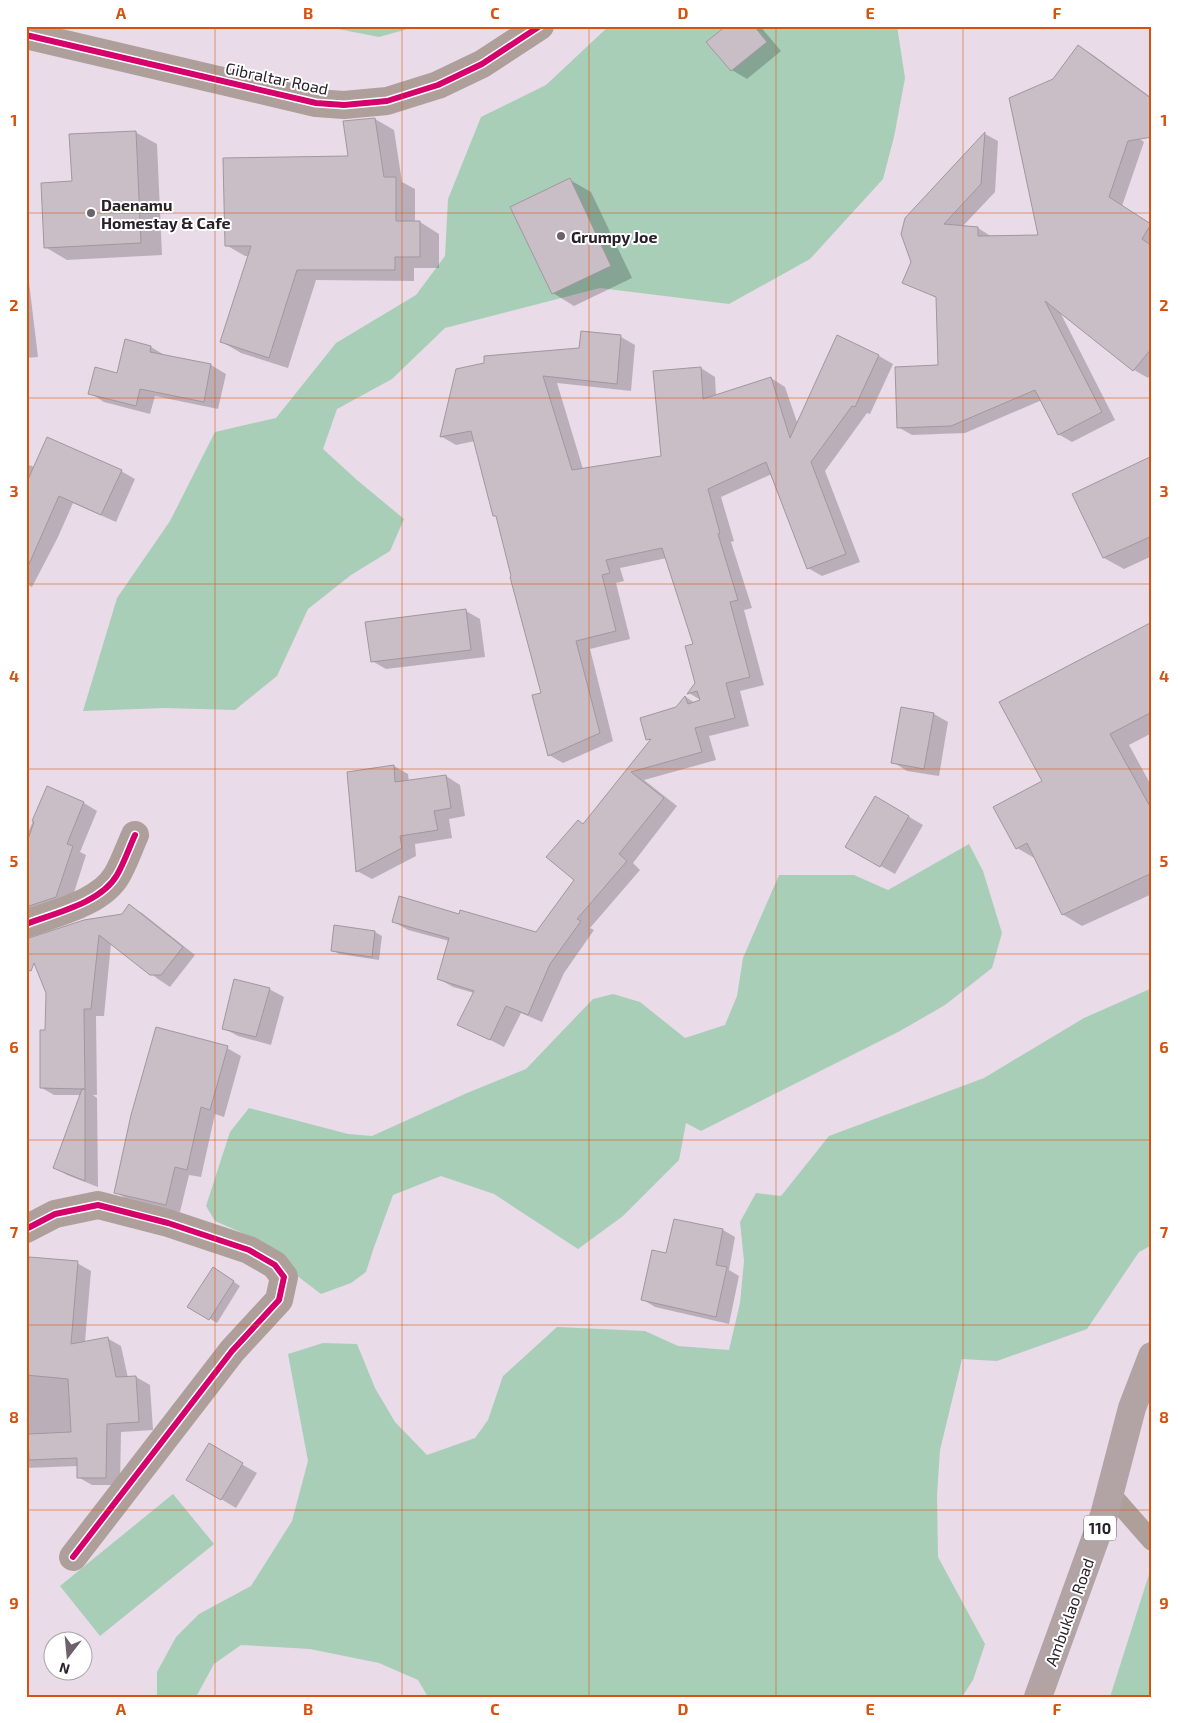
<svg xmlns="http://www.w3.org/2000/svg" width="1178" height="1723" font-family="'Exo 2',sans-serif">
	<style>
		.green { fill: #a8ceb8 }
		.shadow { fill: #0003 }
		.building { fill: #c9bdc6; stroke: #a2969f }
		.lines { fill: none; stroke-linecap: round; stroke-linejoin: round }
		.service { stroke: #ae9f9a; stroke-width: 20 }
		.minor { stroke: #ae9f9a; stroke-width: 28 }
		.tertiary { stroke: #ae9f9a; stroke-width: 28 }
		.primary { stroke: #b2a4a4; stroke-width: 28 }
		.cycleway-casing { stroke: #fff; stroke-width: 9 }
		.cycleway { stroke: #d6006c; stroke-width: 6 }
		.grid { fill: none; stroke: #d5530f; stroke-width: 1; stroke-opacity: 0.55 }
		.poi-dot { fill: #6c616c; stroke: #fff; stroke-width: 2 }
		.labels { text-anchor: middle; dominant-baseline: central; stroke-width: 4; stroke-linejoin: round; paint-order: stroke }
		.shield { fill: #fff; stroke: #696369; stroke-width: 1 }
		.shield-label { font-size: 15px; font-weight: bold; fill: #292029 }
		.street-label { font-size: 16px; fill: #292029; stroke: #fff }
		.poi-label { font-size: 16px; font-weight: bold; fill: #292029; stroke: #fff; text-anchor: start }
		.neatline { fill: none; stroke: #d5530f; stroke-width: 2 }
		.grid-label { font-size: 16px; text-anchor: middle; font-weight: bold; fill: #d5530f }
	</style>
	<rect width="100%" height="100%" fill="#e9dbe8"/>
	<g class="green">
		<polygon points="323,26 418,26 379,37"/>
		<polygon points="609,26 897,26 905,78 894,137 883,179 810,259 729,304 600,288 445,328 392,379 337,409 323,449 357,480 404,519 390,551 351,575 308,609 277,676 235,710 165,708 83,711 117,598 170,521 215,432 276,418 336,343 416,295 445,256 448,199 481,117 546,85"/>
		<polygon points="969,844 983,871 1002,933 992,968 945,1005 900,1031 701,1131 686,1123 679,1160 623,1216 578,1249 494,1194 441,1176 393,1195 373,1250 366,1272 351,1283 321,1294 292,1272 254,1238 215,1221 206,1206 230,1132 249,1108 348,1134 372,1136 467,1093 526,1069 593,999 613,994 640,1002 685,1038 725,1025 737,996 743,958 779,875 854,875 888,890"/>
		<polygon points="1152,988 1152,1245 1139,1252 1087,1329 997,1361 962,1359 940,1450 937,1495 938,1557 985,1644 973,1680 962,1697 428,1697 418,1680 379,1663 310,1649 241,1645 214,1664 196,1697 157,1697 157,1672 176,1637 199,1614 251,1586 292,1521 308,1461 288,1354 323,1343 357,1344 375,1388 395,1422 427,1455 475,1438 488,1420 503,1376 557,1327 645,1331 678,1346 729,1350 740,1303 744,1261 740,1222 756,1193 781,1196 829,1136 984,1078 1084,1018"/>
		<polygon points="173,1494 214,1544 100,1636 60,1586"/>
		<polygon points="1152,1565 1152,1697 1110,1697"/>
	</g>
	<g class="shadow">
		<polygon points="728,26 760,26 781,51 747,79 732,70 708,42"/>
		<polygon points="1078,46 1093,55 1152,98 1152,110"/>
		<polygon points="1070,87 1144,142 1122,206 1152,225 1152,372 1148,378 1134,370 1059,310 1115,420 1072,442 1058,434 1042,400 965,433 912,435 898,427 939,366 937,298 904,282 912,262 906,218 985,134 998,141 995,192 962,227 978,228 992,237 1040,236"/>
		<polygon points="375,119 394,130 402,182 415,189 415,222 420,222 439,234 439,268 414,268 414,281 316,280 288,368 241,353 222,342 249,256 245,256 226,245 350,157"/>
		<polygon points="135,132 157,144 162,255 67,260 45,247 73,182"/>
		<polygon points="570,180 591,192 632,278 574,306 553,293"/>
		<polygon points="26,274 28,274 38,357 26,358"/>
		<polygon points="582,332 621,337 635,345 631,391 557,383 583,469 662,457 701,368 715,377 716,396 771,378 785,387 798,425 879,356 893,364 870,414 867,413 825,471 860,562 822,576 808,568 772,474 721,497 734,541 731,542 752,608 744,610 764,685 740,691 749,726 709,736 716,760 644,780 677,806 633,863 640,870 590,928 594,930 564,973 542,1022 521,1013 504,1047 459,1024 474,993 453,987 439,979 449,941 408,930 394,922 460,915 537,934 575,879 584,825 651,741 647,739 686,697 695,703 702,701 689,693 697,684 694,645 667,558 620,568 624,581 616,583 630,639 590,649 613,741 563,763 549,755 542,694 497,517 494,515 475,441 456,445 442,437 580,349"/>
		<polygon points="151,347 166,356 211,365 226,374 218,409 155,396 150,414 104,402 90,393 118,374"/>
		<polygon points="26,464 35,467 121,471 135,479 116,522 73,503 58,537 32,587 26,584"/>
		<polygon points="1142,518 1152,547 1152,556 1124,569 1104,558"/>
		<polygon points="466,611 480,619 485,657 386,669 372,661"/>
		<polygon points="1152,623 1152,733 1129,745 1152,787 1152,894 1082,926 1062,914 1036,859 1017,848 1044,782"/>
		<polygon points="934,714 948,722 939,776 907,771 893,762"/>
		<polygon points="394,766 408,774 409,782 446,776 460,785 465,816 449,819 452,838 415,844 416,856 372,879 357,871"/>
		<polygon points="48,788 84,803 97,811 80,852 86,855 70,905 26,920 26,837"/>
		<polygon points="875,797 923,825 895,874 847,847"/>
		<polygon points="129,906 142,913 195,955 170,987 158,979 111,943 104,1016 96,1016 97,1095 93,1095 97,1098 98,1187 67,1175 54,1167 81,1095 54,1095 42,1088 47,1031 47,993 26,941 122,915"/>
		<polygon points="335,926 375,932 382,936 379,960 339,954 332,950"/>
		<polygon points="269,989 284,997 271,1045 238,1036 223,1028"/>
		<polygon points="227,1048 241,1056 224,1117 215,1114 201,1177 189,1175 180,1212 129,1200 115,1192"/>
		<polygon points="723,1230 735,1237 729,1270 739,1276 729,1324 655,1307 642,1299 667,1255"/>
		<polygon points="77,1263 91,1271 85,1342 107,1338 121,1346 128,1378 136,1377 150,1385 153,1430 121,1432 120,1485 92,1485 78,1477 78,1466 26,1468 26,1303"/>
		<polygon points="220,1272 240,1286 217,1323 189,1306"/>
		<polygon points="209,1445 257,1473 236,1508 188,1479"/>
	</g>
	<g class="building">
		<polygon points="726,26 754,26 767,42 731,71 706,42"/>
		<polygon points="1078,45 1152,99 1152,137 1128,141 1109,197 1151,224 1142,239 1152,246 1152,348 1133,371 1045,301 1102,412 1058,435 1035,390 951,426 897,428 895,367 938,365 936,297 902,283 911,262 901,234 905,218 985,132 981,184 944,224 978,227 978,236 1038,235 1009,98 1053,79"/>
		<polygon points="375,118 384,177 396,177 396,221 420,221 420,257 395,257 395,270 297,270 269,358 220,342 251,246 225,246 223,158 348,156 343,121"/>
		<polygon points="136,131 141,243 44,248 41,183 72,181 69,134"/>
		<polygon points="570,178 611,266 552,294 510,207"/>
		<polygon points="581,331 621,335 617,384 543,376 572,470 661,456 653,371 701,367 703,399 771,377 790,438 837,335 879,355 855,407 852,406 811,462 846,554 807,569 766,462 708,489 720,533 718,534 738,600 730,602 750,677 726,683 735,718 695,728 702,752 631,772 664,798 619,854 627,861 577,919 581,921 550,964 528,1015 506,1006 490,1040 457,1025 474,991 437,979 449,938 392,922 399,896 459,914 460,910 536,932 574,880 546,857 578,820 583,824 651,739 646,740 640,718 676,707 685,696 688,704 700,700 697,691 687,694 695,683 685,646 693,644 662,548 606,560 610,573 602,575 616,631 576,641 600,733 548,756 532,695 541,693 510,577 511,576 496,516 493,516 471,431 440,437 456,369 484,363 484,356 579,348"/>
		<polygon points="125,339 151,346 150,352 211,364 204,402 140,389 136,406 88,394 95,367 117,373"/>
		<polygon points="47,437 122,470 101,515 59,496 26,571 26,484"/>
		<polygon points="1152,456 1152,536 1103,558 1072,494"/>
		<polygon points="466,609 471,650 371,662 365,622"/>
		<polygon points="1152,622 1152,712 1110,734 1152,810 1152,873 1062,915 1027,843 1016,849 993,807 1042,781 999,702"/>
		<polygon points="901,707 934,713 924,769 891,763"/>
		<polygon points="394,765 395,782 446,775 451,808 434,811 438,830 400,836 402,848 356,872 347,772"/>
		<polygon points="47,786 84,802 67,844 73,846 56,897 26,907 26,845 34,822 32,821"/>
		<polygon points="875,796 909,816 880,867 845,847"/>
		<polygon points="129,904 183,947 161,975 150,975 99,935 91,1009 84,1009 85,1089 82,1089 85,1089 85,1181 53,1168 82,1089 40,1088 40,1030 45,1030 46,993 34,963 31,971 26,970 26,939 84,920 122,914"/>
		<polygon points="334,925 375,931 372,957 331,951"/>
		<polygon points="234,979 270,988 256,1037 222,1029"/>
		<polygon points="156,1027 228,1046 210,1110 201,1107 187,1170 175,1167 166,1205 114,1193 131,1115"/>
		<polygon points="674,1219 723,1229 716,1265 727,1267 716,1317 641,1300 652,1250 666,1253"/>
		<polygon points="29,1257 78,1261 71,1344 108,1337 116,1377 136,1376 139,1422 107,1424 106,1478 77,1478 77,1458 29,1460 28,1434 71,1432 68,1379 26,1375 26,1290"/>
		<polygon points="213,1267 234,1281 209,1320 187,1307"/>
		<polygon points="209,1443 243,1463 221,1500 186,1480"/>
	</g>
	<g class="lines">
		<polyline class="service" points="1110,1493 1152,1541"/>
		<g class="minor">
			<path d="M26,924c29,-11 75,-21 91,-49 7,-12 12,-27 18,-40"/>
			<polyline points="26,1229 55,1214 98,1205 168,1223 249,1250 275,1265 284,1277 279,1300 232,1351 73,1557"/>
		</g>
		<polyline class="tertiary" points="26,35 316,103 344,105 387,101 438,85 482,64 540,26"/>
		<polyline class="primary" points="1038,1697 1104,1515 1132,1408 1152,1356"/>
		<defs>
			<g id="cycleway">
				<polyline points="26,35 316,103 344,105 387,101 438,85 482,64 540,26"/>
				<path d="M26,924c29,-11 75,-21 91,-49 7,-12 12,-27 18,-40"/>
				<polyline points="26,1229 55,1214 98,1205 168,1223 249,1250 275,1265 284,1277 279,1300 232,1351 73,1557"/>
			</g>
		</defs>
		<use href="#cycleway" class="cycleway-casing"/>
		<use href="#cycleway" class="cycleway"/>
	</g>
	<path class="grid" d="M215,26v1671M402,26v1671M589,26v1671M776,26v1671M963,26v1671M26,213h1126M26,398h1126M26,584h1126M26,769h1126M26,954h1126M26,1140h1126M26,1325h1126M26,1510h1126"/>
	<g class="poi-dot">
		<circle cx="91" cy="213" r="5"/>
		<circle cx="561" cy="236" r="5"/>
	</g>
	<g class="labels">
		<rect class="shield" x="1084" y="1515.5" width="32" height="25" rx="4"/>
		<g class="shield-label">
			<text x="1100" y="1528">110</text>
		</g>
		<g class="street-label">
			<text transform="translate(277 78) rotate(12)">Gibraltar Road</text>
			<text transform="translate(1069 1612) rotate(-70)">Ambuklao Road</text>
		</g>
		<g class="poi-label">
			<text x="101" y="204">Daenamu<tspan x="101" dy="18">Homestay &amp; Cafe</tspan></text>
			<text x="571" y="236">Grumpy Joe</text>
		</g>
	</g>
	<rect width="1178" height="1723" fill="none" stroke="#ffffff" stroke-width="55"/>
	<g transform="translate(68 1656) rotate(196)"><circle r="24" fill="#ffffff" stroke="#a9a6a9"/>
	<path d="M0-4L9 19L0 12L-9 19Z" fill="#6c616c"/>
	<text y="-8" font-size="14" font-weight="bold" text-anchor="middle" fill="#292029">N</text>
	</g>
	<rect x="28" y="28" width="1122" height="1668" class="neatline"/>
	<g class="grid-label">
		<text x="121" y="19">A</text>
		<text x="308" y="19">B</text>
		<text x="495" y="19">C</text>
		<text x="683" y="19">D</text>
		<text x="870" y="19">E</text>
		<text x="1057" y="19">F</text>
		<text x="14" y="126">1</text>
		<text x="1164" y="126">1</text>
		<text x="14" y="311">2</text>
		<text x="1164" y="311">2</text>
		<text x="14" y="497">3</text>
		<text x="1164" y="497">3</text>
		<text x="14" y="682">4</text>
		<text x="1164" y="682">4</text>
		<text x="14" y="867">5</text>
		<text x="1164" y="867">5</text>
		<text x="14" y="1053">6</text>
		<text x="1164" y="1053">6</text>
		<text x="14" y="1238">7</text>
		<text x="1164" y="1238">7</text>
		<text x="14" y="1423">8</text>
		<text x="1164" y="1423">8</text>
		<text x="14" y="1609">9</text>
		<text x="1164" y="1609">9</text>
		<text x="121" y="1715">A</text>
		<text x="308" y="1715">B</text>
		<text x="495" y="1715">C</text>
		<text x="683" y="1715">D</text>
		<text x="870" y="1715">E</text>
		<text x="1057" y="1715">F</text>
	</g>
</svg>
